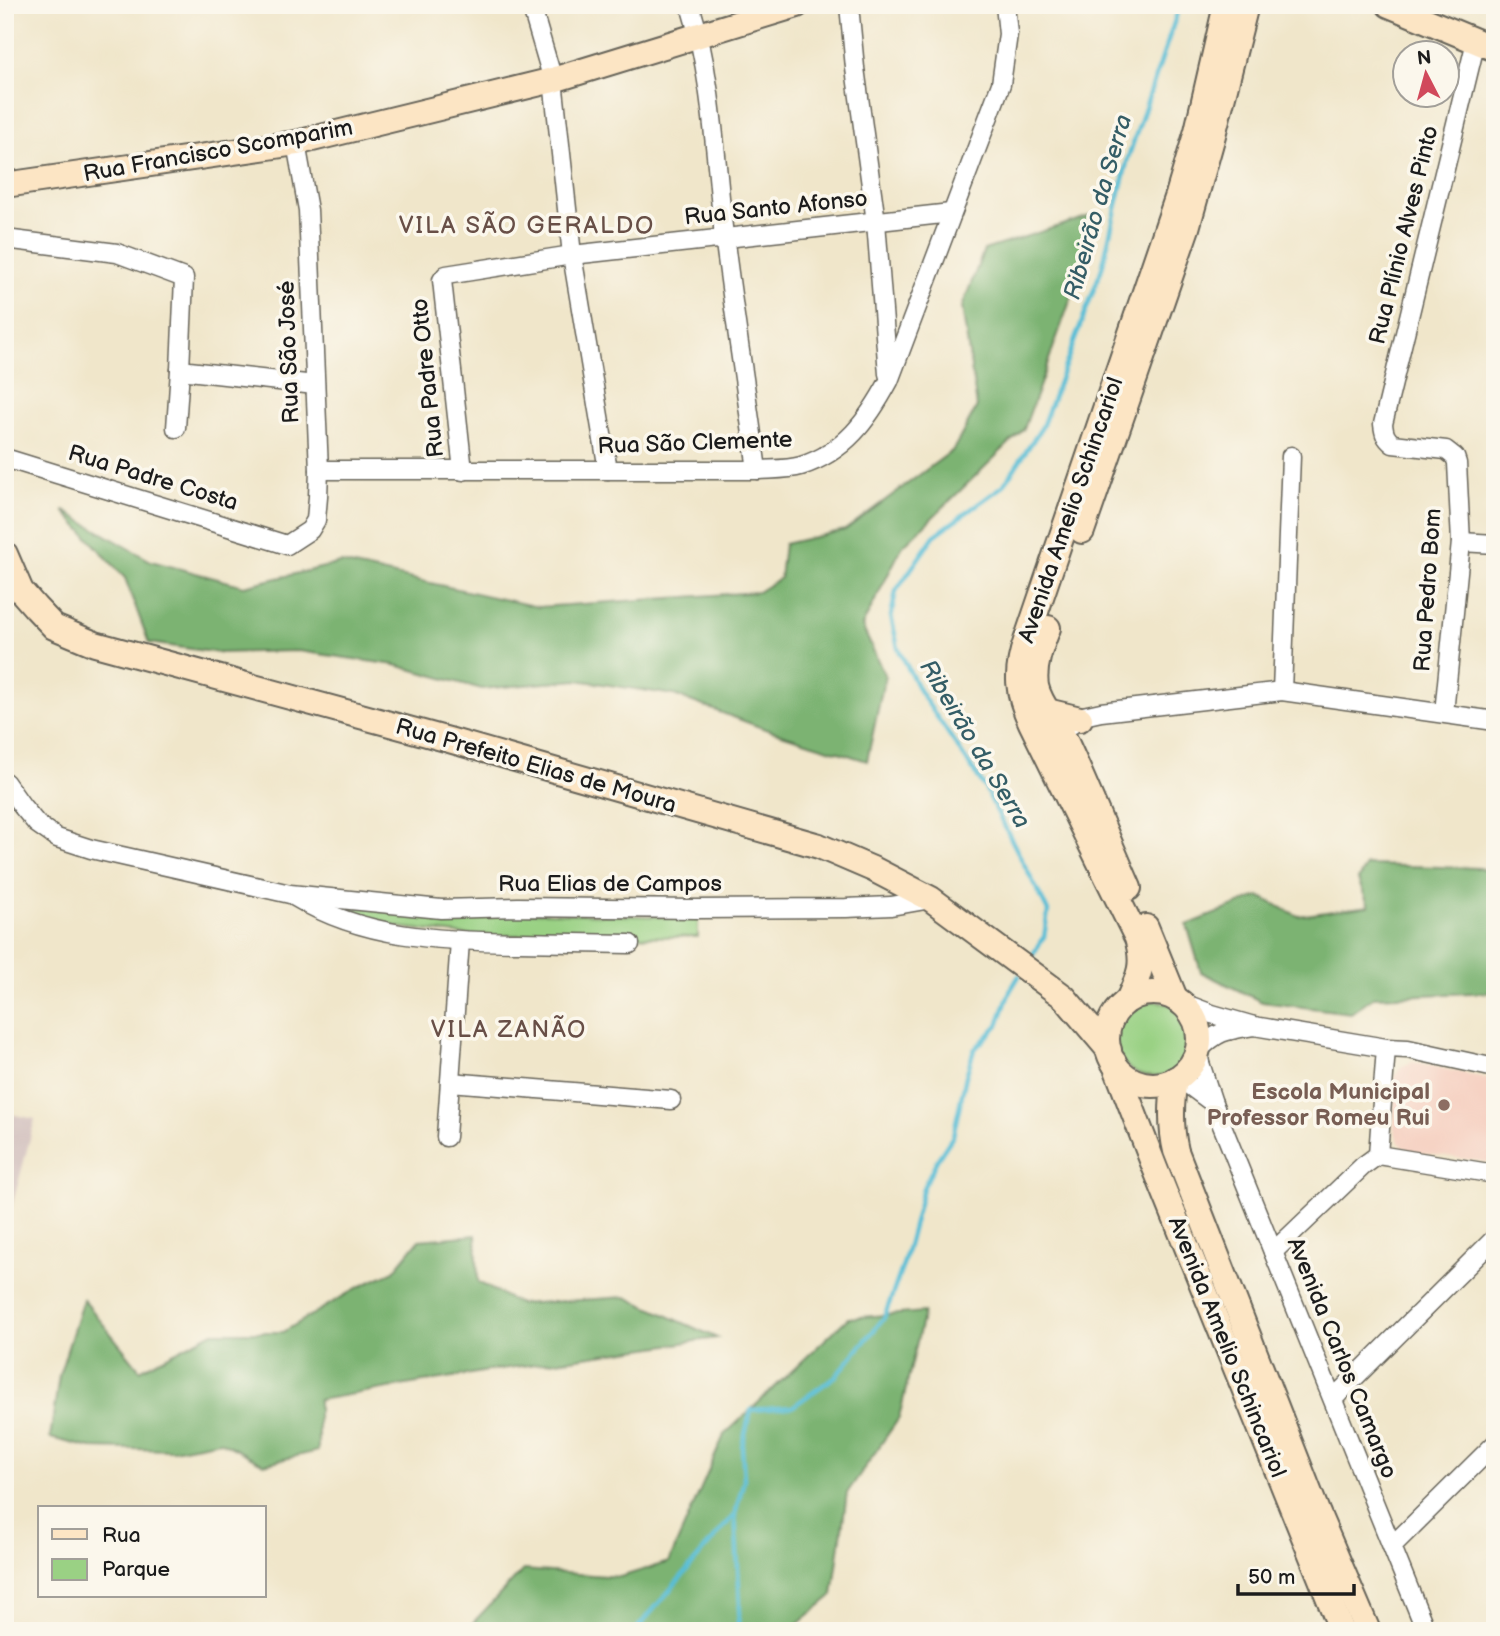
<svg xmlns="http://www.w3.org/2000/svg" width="1500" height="1636" font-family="'Balsamiq Sans',sans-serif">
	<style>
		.built { fill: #f6d2c3 }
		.industrial { fill: #d1bfbd }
		.green { fill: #9ad184; stroke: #5b7650; stroke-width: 2 }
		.forest { fill: #7bb372; stroke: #4c6847; stroke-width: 2 }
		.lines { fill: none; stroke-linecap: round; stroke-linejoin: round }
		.stream { stroke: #58bed6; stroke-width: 4.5 }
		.street-casing { stroke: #666359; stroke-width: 21 }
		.secondary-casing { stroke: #666359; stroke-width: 28 }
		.street { stroke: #fff; stroke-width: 18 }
		.secondary { stroke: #fce5c4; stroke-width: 24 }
		.education-dot { fill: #8d6e63; stroke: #fbf7ec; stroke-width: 2.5 }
		.labels { text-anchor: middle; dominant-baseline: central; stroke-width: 7; stroke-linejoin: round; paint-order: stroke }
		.street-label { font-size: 23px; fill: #1c1c1c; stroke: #fbf7ec }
		.education-label { font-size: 23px; font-weight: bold; fill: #785e54; stroke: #fbf7ec; text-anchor: end }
		.water-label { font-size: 24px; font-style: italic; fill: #345d66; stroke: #fbf7ec }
		.neighbourhood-label { font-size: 24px; letter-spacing: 2px; fill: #684f47; stroke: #fbf7ec }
	</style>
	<rect width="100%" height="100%" fill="#fbf7ec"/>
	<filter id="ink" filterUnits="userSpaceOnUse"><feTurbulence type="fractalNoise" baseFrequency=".0143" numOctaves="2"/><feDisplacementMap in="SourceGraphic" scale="14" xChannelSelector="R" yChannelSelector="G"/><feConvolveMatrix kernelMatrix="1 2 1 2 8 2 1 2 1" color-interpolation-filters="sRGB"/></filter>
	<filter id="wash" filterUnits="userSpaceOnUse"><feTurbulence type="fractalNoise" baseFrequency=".00686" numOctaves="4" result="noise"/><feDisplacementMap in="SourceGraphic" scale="28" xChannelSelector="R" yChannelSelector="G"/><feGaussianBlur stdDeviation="1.57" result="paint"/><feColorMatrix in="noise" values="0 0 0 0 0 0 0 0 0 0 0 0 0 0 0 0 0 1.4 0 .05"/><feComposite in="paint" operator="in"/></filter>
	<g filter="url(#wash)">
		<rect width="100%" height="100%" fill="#f0e6ca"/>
		<polygon class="built" points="1413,1062 1495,1080 1495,1163 1413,1152 1402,1146 1398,1141 1394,1130 1394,1078 1402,1066"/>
		<polygon class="industrial" points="5,1113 35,1119 9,1218 5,1217"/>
		<g class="green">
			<polygon points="328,905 698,918 698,937 466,935 397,927"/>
			<circle cx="1153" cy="1039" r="38"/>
		</g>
		<g class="forest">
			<polygon points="1102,212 1024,429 902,547 862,626 885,676 867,761 765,729 674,695 577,680 482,689 395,665 298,651 219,653 149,643 125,578 63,510 151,561 244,586 341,563 538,607 758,592 780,578 784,544 845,530 953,450 977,407 962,307 984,250"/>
			<polygon points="1366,865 1479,868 1495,874 1495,992 1373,997 1351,1013 1262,1002 1201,972 1187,925 1259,896 1298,916 1369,906 1358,880"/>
			<polygon points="476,1235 478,1282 519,1304 626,1297 717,1338 494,1370 318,1400 318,1451 264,1464 220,1441 173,1450 91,1448 50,1438 59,1376 83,1299 140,1370 213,1332 283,1332 357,1288 394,1271 419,1240"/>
			<polygon points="924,1312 899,1418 847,1493 833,1595 789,1631 465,1631 523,1570 620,1577 669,1562 724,1435 848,1318"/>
		</g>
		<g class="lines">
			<g class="stream">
				<polyline points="1028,962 1044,937 1048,911 984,786 920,692 898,648 891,616 896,591 934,536 1003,486 1042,427 1102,268 1128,158 1180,5"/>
				<polyline points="735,1514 740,1605 737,1631"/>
				<polyline points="635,1631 735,1514 744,1480 742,1446 751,1410 792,1407 836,1376 884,1318 903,1265 923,1188 937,1160 953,1136 966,1076 974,1050 998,1025 1010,991 1019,976"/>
			</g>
		</g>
	</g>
	<g filter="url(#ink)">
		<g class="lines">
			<defs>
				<g id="street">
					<polyline points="531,5 553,80 572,255 608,470"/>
					<path d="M690,5c22,70 25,149 33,222 10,81 23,162 34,243"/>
					<polyline points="849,5 855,68 876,222 888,374"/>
					<polyline points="5,239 117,253 184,278 180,370 176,428"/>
					<polyline points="180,370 315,385"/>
					<polyline points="5,458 287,545 310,530 316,520 318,497 319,470 308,210 296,143"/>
					<path d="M319,470h438c14,-1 31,0 44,-4 44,-14 67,-46 88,-85l112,-297 7,-50 -3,-29"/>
					<polyline points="463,471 442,280 446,275 572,255 951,213"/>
					<polyline points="1461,542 1495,544"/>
					<polyline points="1282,691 1291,456"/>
					<path d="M1444,713l17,-171 -4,-79 -2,-6 -9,-7 -53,-6c-8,-6 -9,-11 -10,-20l93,-383"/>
					<polyline points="1071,725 1083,716 1101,712 1282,691 1495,721"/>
					<polyline points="5,782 22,806 37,824 57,838 91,849 290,894 441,909 518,907 696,909 846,908 891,906 931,899"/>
					<path d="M295,897c68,41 146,44 223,45 37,1 75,1 112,2"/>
					<polyline points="1183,1003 1212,1014 1254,1026 1386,1048 1408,1049 1495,1068"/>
					<path d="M1254,1026c-27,4 -36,4 -56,25l2,12 13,40 213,528"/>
					<polyline points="1178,1077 1213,1103"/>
					<polyline points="450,1082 671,1100"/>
					<polyline points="446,1137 460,941"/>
					<polyline points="1378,1155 1495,1174"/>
					<polyline points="1273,1252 1363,1166 1378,1155 1386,1048"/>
					<polyline points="1333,1399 1495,1238"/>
					<polyline points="1392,1546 1495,1444"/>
				</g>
				<g id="secondary">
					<polyline points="1389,5 1495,49"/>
					<polyline points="5,185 296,143 553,80 797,5"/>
					<polyline points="1082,531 1187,228 1212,139 1246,5"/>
					<polyline points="5,554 21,591 35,607 54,627 95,644 449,740 819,846 875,870 931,899 1064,997 1109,1050"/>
					<path d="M1048,628c-7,18 -15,38 -12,58 4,20 20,34 28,52 23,49 43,100 65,150"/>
					<polyline points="1047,711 1080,719"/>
					<polyline points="1146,927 1175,998"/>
					<circle cx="1153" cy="1039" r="46"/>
					<path d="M1128,1000c11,-24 17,-35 9,-62l-106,-215c-14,-30 -16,-50 -5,-82l152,-446 19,-64 29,-126"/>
					<polyline points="1114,1062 1155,1168 1342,1631"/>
					<path d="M1175,1079c-4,25 -5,47 1,72l142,363 50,117"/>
				</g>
			</defs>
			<use href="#street" class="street-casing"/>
			<use href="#secondary" class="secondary-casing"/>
			<use href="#street" class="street"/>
			<use href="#secondary" class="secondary"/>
		</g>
	</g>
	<circle class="education-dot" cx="1444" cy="1105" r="7"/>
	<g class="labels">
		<g class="street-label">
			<text transform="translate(218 151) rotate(-10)">Rua Francisco Scomparim</text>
			<text transform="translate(776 208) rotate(-6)">Rua Santo Afonso</text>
			<text transform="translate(1404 235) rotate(-76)">Rua Plínio Alves Pinto</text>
			<text transform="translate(289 352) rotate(-92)">Rua São José</text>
			<text transform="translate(428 378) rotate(-96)">Rua Padre Otto</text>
			<text transform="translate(695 443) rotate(-2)">Rua São Clemente</text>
			<text transform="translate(153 478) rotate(17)">Rua Padre Costa</text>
			<text transform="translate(1071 510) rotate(-71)">Avenida Amelio Schincariol</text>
			<text transform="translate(1428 590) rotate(-86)">Rua Pedro Bom</text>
			<text transform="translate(536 766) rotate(16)">Rua Prefeito Elias de Moura</text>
			<text x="610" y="884">Rua Elias de Campos</text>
			<text transform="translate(1227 1347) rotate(68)">Avenida Amelio Schincariol</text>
			<text transform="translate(1342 1358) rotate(68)">Avenida Carlos Camargo</text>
		</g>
		<g class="education-label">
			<text x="1430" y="1092">Escola Municipal<tspan x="1430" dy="26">Professor Romeu Rui</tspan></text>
		</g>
		<g class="water-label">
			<text transform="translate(1098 207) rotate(-74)">Ribeirão da Serra</text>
			<text transform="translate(975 744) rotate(59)">Ribeirão da Serra</text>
		</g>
		<g class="neighbourhood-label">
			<text x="527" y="225">VILA SÃO GERALDO</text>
			<text x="509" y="1029">VILA ZANÃO</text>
		</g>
	</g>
	<rect width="1500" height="1636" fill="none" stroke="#fbf7ec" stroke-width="28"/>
	<rect x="38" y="1506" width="228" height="91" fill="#fbf7ec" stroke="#a29f99" stroke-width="2"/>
	<rect x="52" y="1529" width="35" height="10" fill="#fce5c4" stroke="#a29f99" stroke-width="2"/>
	<text x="102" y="1542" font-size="21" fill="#1c1c1c">Rua</text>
	<rect x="52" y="1559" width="35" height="21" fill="#9ad184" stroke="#a29f99" stroke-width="2"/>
	<text x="102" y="1576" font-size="21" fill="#1c1c1c">Parque</text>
	<g transform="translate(1426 74) rotate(354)"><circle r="33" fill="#fbf7ec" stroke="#a29f99" stroke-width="2"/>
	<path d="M0-5L12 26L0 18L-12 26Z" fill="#d1495b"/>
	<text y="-10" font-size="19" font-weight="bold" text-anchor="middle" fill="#1c1c1c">N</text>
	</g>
	<path d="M1238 1584v10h116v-10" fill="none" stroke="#1c1c1c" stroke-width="3.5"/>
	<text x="1248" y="1584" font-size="21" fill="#1c1c1c" stroke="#fbf7ec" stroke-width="5" paint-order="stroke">50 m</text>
</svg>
